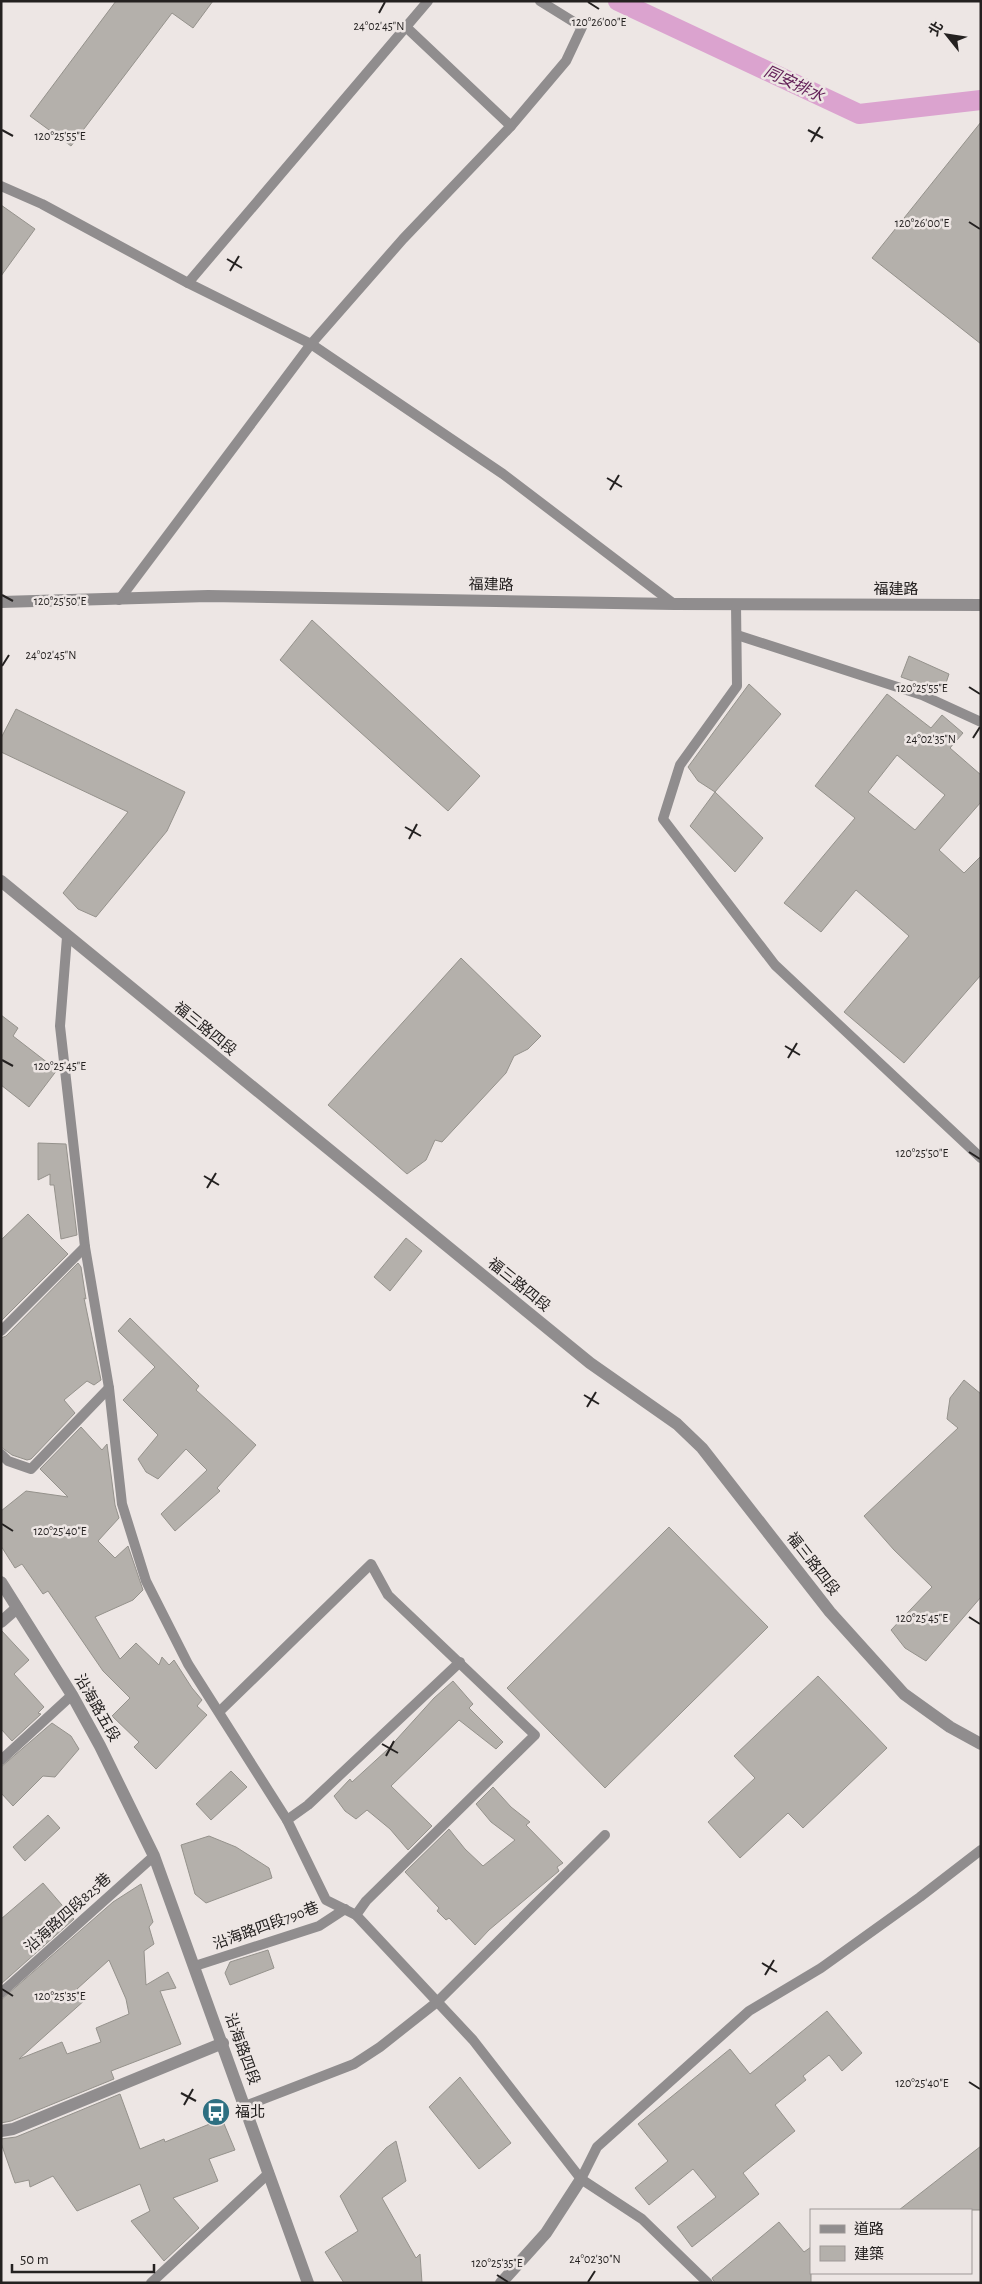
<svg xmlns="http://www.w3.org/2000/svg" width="982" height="2284" font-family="'Alegreya Sans','Noto Sans TC',sans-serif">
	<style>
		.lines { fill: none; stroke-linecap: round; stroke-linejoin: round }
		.canal { stroke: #dba3cf; stroke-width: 20 }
		.building { fill: #b4b0ab; stroke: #95928c; fill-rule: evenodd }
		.service { stroke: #908d8e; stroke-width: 10 }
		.minor { stroke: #908d8e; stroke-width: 12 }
		.tertiary { stroke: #908d8e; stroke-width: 12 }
		.ticks { fill: none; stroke: #242120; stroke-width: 2 }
		.labels { text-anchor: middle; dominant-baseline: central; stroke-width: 5; stroke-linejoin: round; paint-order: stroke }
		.street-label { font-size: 15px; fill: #242120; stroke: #ede6e4 }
		.poi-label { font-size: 15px; fill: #242120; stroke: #ede6e4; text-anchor: start }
		.water-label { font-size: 16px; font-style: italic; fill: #65235a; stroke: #ede6e4 }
		.ticks-label { font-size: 12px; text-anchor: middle; fill: #242120; stroke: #ede6e4; stroke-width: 5; stroke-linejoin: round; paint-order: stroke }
	</style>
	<rect width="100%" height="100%" fill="#ede6e4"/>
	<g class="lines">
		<polyline class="canal" points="618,1 859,114 981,100"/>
	</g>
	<g class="building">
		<polygon points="116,1 213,1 193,28 172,13 71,146 30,116"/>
		<polygon points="981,122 981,344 872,258"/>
		<polygon points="1,205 35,229 1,276"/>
		<polygon points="312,620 480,776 448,811 280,660"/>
		<polygon points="909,656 949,674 943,692 901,677"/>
		<polygon points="749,684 781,714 715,792 698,781 688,767"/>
		<path d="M887,694l44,34 11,-13 21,18 -13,15 31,27v27l-42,48 25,23 17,-17v119l-77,88 -60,-51 65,-76 -53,-46 -35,42 -37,-29 71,-85 -40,-32zM897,755l48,40 -30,35 -47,-38z"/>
		<polygon points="16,709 185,792 167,831 96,917 78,909 63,893 128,812 1,752 1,738"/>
		<polygon points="715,792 763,838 735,872 690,826"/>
		<polygon points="461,958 541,1036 528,1049 514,1056 506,1073 442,1142 435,1140 426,1160 407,1174 328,1105"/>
		<polygon points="1,1015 18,1028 13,1036 57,1070 29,1107 1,1085"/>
		<polygon points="38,1143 66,1144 77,1235 61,1239 54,1185 50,1185 50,1174 38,1180"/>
		<polygon points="28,1214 68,1254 1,1321 1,1240"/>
		<polygon points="406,1238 422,1251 390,1291 374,1277"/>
		<polygon points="78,1263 81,1267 86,1299 84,1298 101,1380 94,1385 87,1381 64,1400 75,1413 31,1459 27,1460 12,1455 1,1447 1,1338 6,1336"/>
		<polygon points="130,1318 199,1386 196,1390 256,1445 217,1488 220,1491 175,1531 161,1514 207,1470 186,1449 158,1479 146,1472 138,1459 158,1435 123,1400 155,1367 118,1331"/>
		<polygon points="964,1380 981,1394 981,1597 926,1661 905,1648 891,1630 932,1587 894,1550 864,1516 958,1428 947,1419 950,1398"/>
		<polygon points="81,1427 102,1450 107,1444 115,1505 119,1518 98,1541 115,1558 128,1546 143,1590 133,1600 95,1617 120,1659 136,1643 159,1665 162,1657 169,1665 174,1660 192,1688 202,1700 197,1706 207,1715 156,1769 134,1747 139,1742 112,1716 130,1698 103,1671 48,1591 43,1594 22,1564 15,1568 1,1546 1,1511 26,1491 68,1497 40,1469"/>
		<polygon points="669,1527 768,1627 605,1788 507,1688"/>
		<polygon points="1,1630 29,1660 14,1674 44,1707 38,1713 41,1714 12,1741 1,1729"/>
		<polygon points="818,1676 887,1748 803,1828 788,1813 740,1858 708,1822 755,1778 734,1756"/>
		<polygon points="453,1681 473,1704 469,1708 503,1742 496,1749 459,1720 391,1786 432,1826 408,1850 390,1829 367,1810 356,1819 345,1811 334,1796 350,1779 352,1782 387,1750 434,1698"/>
		<polygon points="52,1723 71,1736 79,1749 55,1777 43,1776 13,1806 1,1793 1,1767"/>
		<polygon points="231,1771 247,1787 211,1820 196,1804"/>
		<polygon points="493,1787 511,1807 530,1822 526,1825 563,1863 557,1867 559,1871 489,1930 475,1945 449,1918 446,1920 437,1911 439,1908 405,1872 449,1829 465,1849 483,1866 515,1840 491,1822 476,1804"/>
		<polygon points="48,1815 60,1828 25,1861 13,1847"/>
		<polygon points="209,1836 236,1847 269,1868 272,1878 206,1903 195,1894 181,1845"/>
		<polygon points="43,1883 74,1919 1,1984 1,1919"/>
		<path d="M141,1884l12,38 -4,5 5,17 -10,7 2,34 22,-13 8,16 -16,3 21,53 -70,27 3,8 -103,42 -10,2v-123l112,-98zM109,1960l17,39 3,15 -33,14 5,14 -34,12 -5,-12 -43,17 67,-60 -9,-10z"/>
		<polygon points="268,1950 274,1968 230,1985 225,1973 230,1962"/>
		<polygon points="827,2011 862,2053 842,2071 829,2055 803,2076 806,2080 775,2105 795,2131 743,2173 759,2194 692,2247 677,2227 716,2197 693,2169 649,2205 635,2188 668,2161 638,2124 730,2049 750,2074"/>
		<polygon points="460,2077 511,2143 479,2169 429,2107"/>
		<polygon points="120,2094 140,2149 164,2139 165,2142 222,2119 235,2150 209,2159 218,2181 173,2198 199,2228 164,2261 131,2221 150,2211 140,2184 77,2211 53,2176 30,2187 29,2180 15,2183 1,2143 1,2139 16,2137"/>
		<polygon points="396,2141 406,2181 382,2198 416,2258 420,2254 422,2283 344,2283 325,2252 358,2231 340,2196 386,2148"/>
		<polygon points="981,2146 981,2210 899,2210"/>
		<polygon points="779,2222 804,2252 811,2247 811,2283 715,2283 712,2278"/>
	</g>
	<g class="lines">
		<g class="service">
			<polyline points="511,126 566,61 582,27 540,1"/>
			<polyline points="1,186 42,204 188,283 311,344 503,474 674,604"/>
			<polyline points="188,283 428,1"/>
			<polyline points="119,600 311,344 403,239 511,126 406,27"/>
			<polyline points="736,604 737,686 680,765 663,819 775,965 981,1158"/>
			<polyline points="737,635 922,695 981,722"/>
			<polyline points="67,937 60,1026 85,1247 109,1388 122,1504 146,1581 188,1664 287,1820 326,1900 356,1915 473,2040 581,2179 642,2219 708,2283"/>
			<polyline points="1,1331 85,1247"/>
			<polyline points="1,1454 8,1461 31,1469 109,1388"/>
			<polyline points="220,1711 371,1564 388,1595 535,1735 366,1901 356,1915"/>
			<polyline points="1,1760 72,1695"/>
			<polyline points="287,1820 308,1805 460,1662"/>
			<polyline points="195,1966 319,1926 345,1909"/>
			<polyline points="1,1993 154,1856"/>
			<polyline points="245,2106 354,2064 380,2047 437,2002 605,1835"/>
			<polyline points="581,2179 597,2147 749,2011 821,1968 920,1897 981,1850"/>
			<polyline points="151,2283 269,2173"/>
		</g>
		<g class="minor">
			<polyline points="1,1622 17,1608"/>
			<polyline points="1,2131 13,2129 223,2043"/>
			<polyline points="501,2283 546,2233 581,2179"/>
		</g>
		<g class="tertiary">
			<polyline points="1,602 208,596 674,604 981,605"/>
			<polyline points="1,881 590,1363 677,1424 702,1448 830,1612 904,1694 950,1727 981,1744"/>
			<polyline points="1,1582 72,1695 100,1746 154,1856 308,2283"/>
		</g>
	</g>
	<path class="ticks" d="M588,2l11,7M379,13l6,-11M2,130l11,6M808,130l15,8M811,142l9,-15M969,222l11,7M227,259l15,9M230,271l9,-15M607,478l15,9M610,490l9,-15M2,595l11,6M2,666l7,-11M969,687l11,7M973,738l7,-11M405,827l16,9M409,839l8,-15M785,1046l15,9M788,1058l9,-15M2,1060l11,6M969,1152l11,7M204,1176l15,9M207,1188l9,-15M584,1395l15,9M587,1407l9,-15M2,1524l11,7M969,1617l11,7M382,1744l16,9M386,1756l8,-15M762,1963l15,9M765,1975l9,-15M2,1989l11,7M969,2082l11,7M181,2093l15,8M184,2105l9,-16M497,2275l11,7M588,2282l7,-11"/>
	<defs>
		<symbol id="bus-disc" viewBox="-11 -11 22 22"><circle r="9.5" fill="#2d6f81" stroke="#ede6e4"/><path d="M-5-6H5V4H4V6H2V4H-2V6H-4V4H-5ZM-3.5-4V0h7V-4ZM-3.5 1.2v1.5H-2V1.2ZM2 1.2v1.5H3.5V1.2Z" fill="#fff"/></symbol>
	</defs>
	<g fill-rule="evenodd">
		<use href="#bus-disc" x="200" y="2096" width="32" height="32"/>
	</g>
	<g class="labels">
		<g class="street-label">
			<text transform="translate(491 585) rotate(1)">福建路</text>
			<text x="896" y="589">福建路</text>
			<text transform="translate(205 1029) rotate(39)">福三路四段</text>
			<text transform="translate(519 1285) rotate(39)">福三路四段</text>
			<text transform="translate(813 1564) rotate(52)">福三路四段</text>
			<text transform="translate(97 1708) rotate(60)">沿海路五段</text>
			<text transform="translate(68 1913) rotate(-42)">沿海路四段825巷</text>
			<text transform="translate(266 1926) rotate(-20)">沿海路四段790巷</text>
			<text transform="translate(242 2049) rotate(70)">沿海路四段</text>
		</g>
		<g class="poi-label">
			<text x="235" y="2112">福北</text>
		</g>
		<g class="water-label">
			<text transform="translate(794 84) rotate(25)">同安排水</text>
		</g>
	</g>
	<g class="ticks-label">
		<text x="599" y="26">120°26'00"E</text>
		<text x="379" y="30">24°02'45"N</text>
		<text x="60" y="140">120°25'55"E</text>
		<text x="922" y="227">120°26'00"E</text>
		<text x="60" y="605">120°25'50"E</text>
		<text x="51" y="659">24°02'45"N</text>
		<text x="922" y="692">120°25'55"E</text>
		<text x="931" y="743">24°02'35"N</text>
		<text x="60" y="1070">120°25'45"E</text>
		<text x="922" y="1157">120°25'50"E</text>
		<text x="60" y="1535">120°25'40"E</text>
		<text x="922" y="1622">120°25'45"E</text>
		<text x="60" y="2000">120°25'35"E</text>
		<text x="922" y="2087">120°25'40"E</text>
		<text x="595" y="2263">24°02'30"N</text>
		<text x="497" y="2267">120°25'35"E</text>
	</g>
	<rect width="982" height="2284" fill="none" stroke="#242120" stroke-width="5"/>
	<rect x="810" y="2209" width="162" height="65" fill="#ede6e4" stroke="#9d9796"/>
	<rect x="820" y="2225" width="25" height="8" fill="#908d8e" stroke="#9d9796"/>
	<text x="854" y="2234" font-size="15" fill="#242120">道路</text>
	<rect x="820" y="2246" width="25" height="15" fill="#b4b0ab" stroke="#9d9796"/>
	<text x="854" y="2259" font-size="15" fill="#242120">建築</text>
	<g transform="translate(947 35) rotate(300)" stroke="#ede6e4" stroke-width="4" paint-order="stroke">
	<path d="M0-4L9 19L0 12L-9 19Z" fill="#242120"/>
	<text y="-8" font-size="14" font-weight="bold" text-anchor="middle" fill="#242120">北</text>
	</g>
	<path d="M12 2264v8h142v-8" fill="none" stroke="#242120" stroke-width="2.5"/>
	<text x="20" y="2264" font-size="15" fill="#242120" stroke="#ede6e4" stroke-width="4" paint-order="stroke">50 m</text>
</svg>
